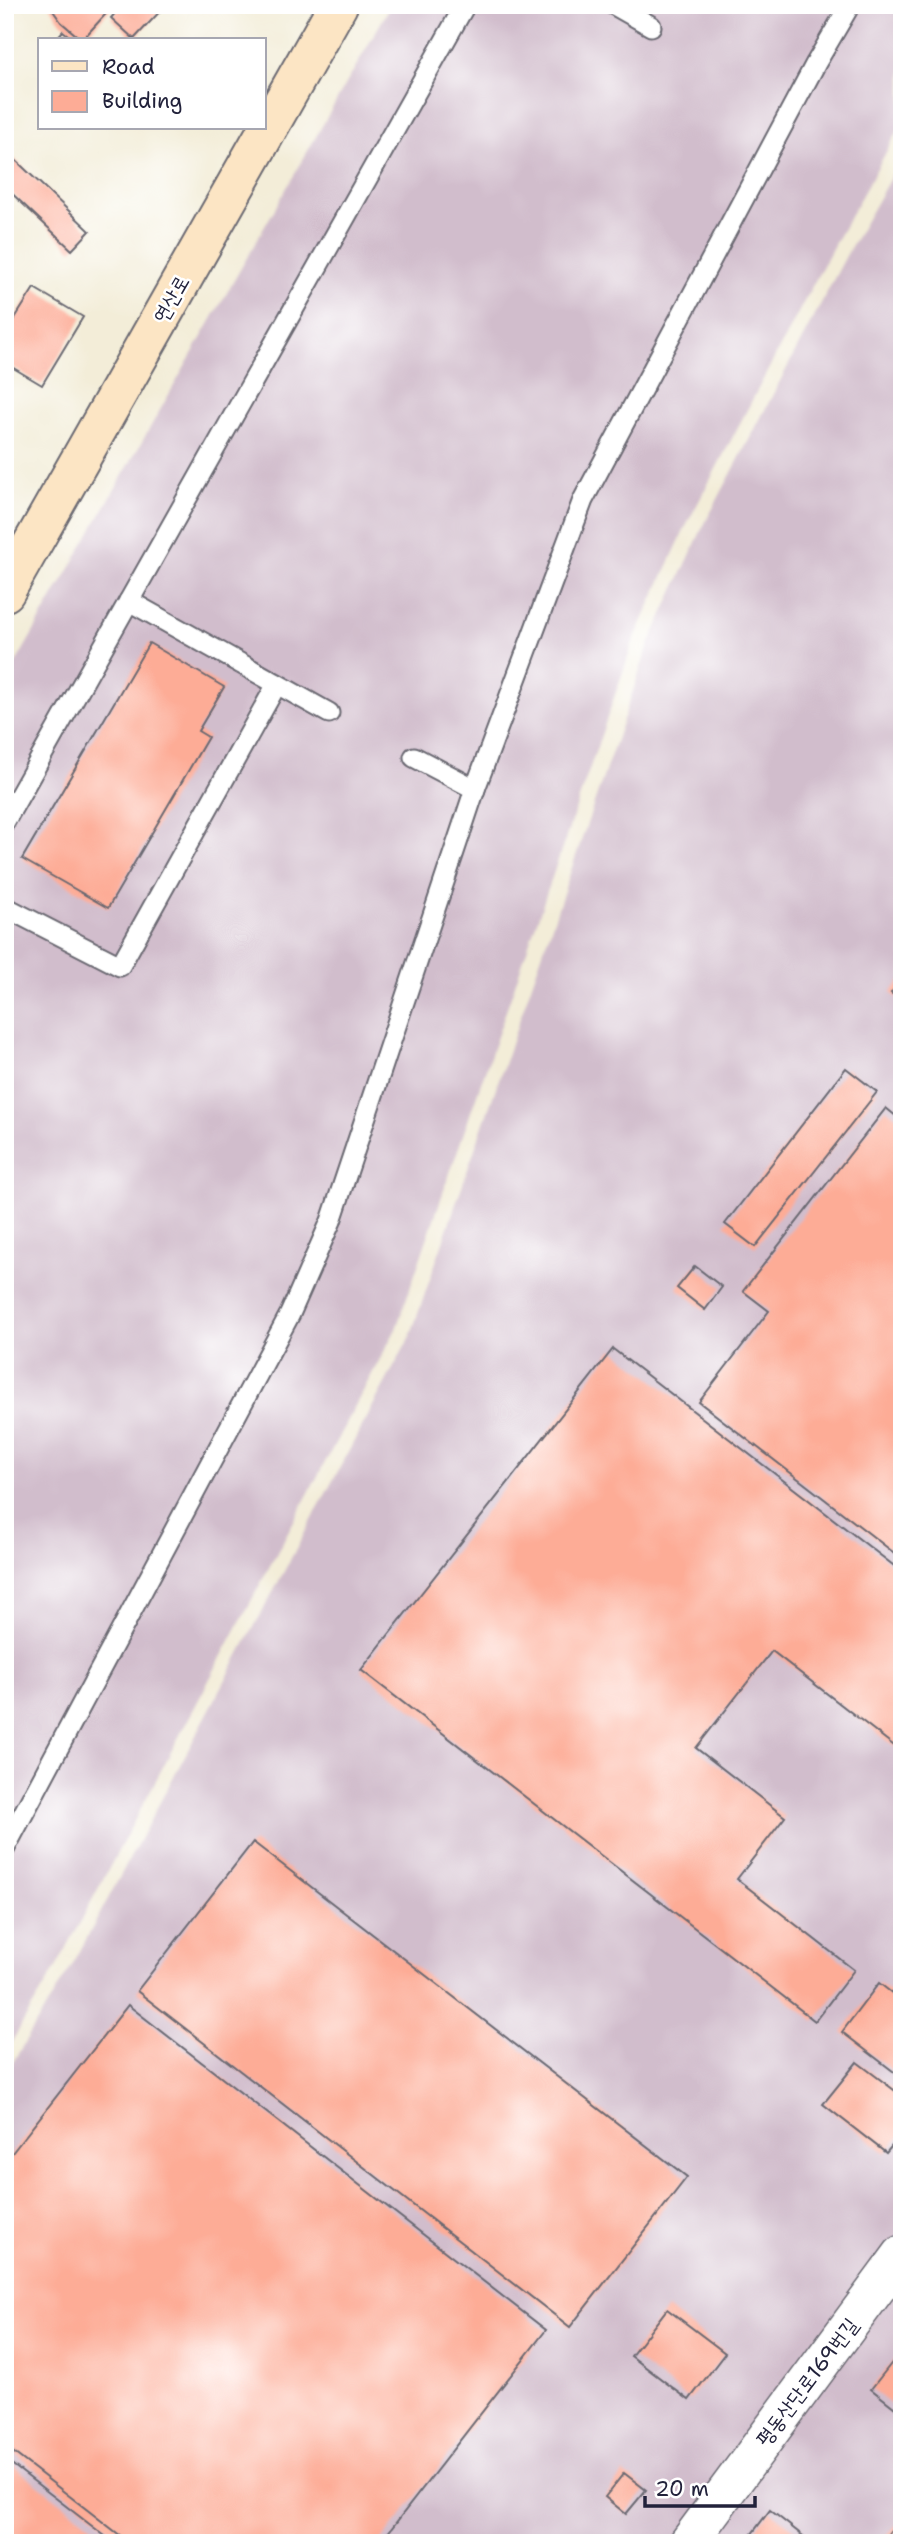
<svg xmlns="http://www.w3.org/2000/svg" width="907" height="2548" font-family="'Shantell Sans','Poor Story',sans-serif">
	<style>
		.industrial { fill: #d1bdcc }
		.building { fill: #fdac96 }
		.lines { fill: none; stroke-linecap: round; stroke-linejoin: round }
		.service-casing { stroke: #6b6972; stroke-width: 23 }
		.minor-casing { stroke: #6b6972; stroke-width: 40 }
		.secondary-casing { stroke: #6b6972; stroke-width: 42 }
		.service { stroke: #fff; stroke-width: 19 }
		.minor { stroke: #fff; stroke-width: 37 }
		.secondary { stroke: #fce5c4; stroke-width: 38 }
		.labels { text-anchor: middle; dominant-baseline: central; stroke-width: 5; stroke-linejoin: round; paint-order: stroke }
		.street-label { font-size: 21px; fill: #22223b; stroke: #fff }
	</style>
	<rect width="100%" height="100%" fill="#fff"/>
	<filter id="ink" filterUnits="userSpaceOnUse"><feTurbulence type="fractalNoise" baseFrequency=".0143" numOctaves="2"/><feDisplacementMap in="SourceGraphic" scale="14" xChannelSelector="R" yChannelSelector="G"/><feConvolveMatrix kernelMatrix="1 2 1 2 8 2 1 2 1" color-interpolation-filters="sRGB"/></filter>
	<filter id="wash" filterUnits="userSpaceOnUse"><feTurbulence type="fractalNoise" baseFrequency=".00686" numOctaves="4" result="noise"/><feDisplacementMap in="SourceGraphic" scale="28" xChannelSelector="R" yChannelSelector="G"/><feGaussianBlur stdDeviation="1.57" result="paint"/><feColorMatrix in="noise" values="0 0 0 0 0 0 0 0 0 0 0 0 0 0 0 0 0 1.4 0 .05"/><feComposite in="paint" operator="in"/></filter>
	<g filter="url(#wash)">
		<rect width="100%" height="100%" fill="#f3edd8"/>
		<g class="industrial">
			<polygon points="391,5 902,5 902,124 837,239 687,524 634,640 396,1329 57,1966 5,2053 5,682"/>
			<polygon points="902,157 902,2543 5,2543 5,2075 74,1962 410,1337 648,647 702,529 847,254"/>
		</g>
		<g id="blocks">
			<g class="building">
				<polygon points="49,5 114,5 82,40 61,22"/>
				<polygon points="122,5 166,5 134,39 111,18"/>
				<polygon points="63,31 74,40 55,40"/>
				<polygon points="5,150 90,231 72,250 5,187"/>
				<polygon points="34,288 83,317 42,385 5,363 5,334"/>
				<polygon points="149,643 224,687 198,731 208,737 108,908 22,859"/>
				<polygon points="902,979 902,1001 891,993"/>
				<polygon points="846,1068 877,1092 755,1247 725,1224"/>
				<polygon points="886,1108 902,1121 902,1559 699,1402 769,1311 743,1291"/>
				<polygon points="695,1266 722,1287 705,1310 677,1288"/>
				<polygon points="613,1349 902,1572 902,1752 772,1651 696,1748 785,1817 737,1879 854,1970 815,2021 361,1670"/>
				<polygon points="253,1842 687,2177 570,2327 137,1991"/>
				<polygon points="879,1983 902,2001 902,2078 842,2032"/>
				<polygon points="128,2005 546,2330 380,2543 130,2543 5,2446 5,2162"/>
				<polygon points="857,2062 902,2096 902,2134 886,2153 823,2104"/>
				<polygon points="667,2309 725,2353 689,2400 631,2356"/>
				<polygon points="902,2350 902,2407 899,2411 871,2389"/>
				<polygon points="5,2459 114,2543 5,2543"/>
				<polygon points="624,2473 646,2490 626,2514 605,2497"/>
				<polygon points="770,2510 812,2543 745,2543"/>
				<polygon points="902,2517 902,2543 882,2543"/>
			</g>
		</g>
	</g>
	<g filter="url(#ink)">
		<use href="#blocks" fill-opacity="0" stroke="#6b6972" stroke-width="2"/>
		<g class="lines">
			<defs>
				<g id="service">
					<polyline points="614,5 651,26"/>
					<polyline points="129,601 329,713"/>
					<polyline points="414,757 475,789"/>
					<polyline points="5,821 465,5"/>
					<polyline points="5,907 120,966 277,684"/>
					<polyline points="5,1848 290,1314 331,1221 475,789 583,500 816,63 850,5"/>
				</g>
				<polyline id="minor" points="688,2543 902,2254"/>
				<polyline id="secondary" points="5,592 338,5"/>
			</defs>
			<use href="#service" class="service-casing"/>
			<use href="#minor" class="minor-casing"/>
			<use href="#secondary" class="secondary-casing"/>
			<use href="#service" class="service"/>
			<use href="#minor" class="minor"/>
			<use href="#secondary" class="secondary"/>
		</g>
	</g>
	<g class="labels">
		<g class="street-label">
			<text transform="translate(171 299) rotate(-60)">연산로</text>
			<text transform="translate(807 2382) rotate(-53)">평동산단로169번길</text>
		</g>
	</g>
	<rect width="907" height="2548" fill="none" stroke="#fff" stroke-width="28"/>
	<rect x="38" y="38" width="228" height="91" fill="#ffffff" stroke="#a7a7b1" stroke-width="2"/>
	<rect x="52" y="61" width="35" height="10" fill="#fce5c4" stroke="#a7a7b1" stroke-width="2"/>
	<text x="102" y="74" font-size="21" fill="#22223b">Road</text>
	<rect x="52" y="91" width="35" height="21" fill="#fdac96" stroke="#a7a7b1" stroke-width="2"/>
	<text x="102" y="108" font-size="21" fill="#22223b">Building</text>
	<path d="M645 2496v10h110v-10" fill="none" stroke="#22223b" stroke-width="3.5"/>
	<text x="655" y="2496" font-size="21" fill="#22223b" stroke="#ffffff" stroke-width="5" paint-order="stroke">20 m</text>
</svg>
